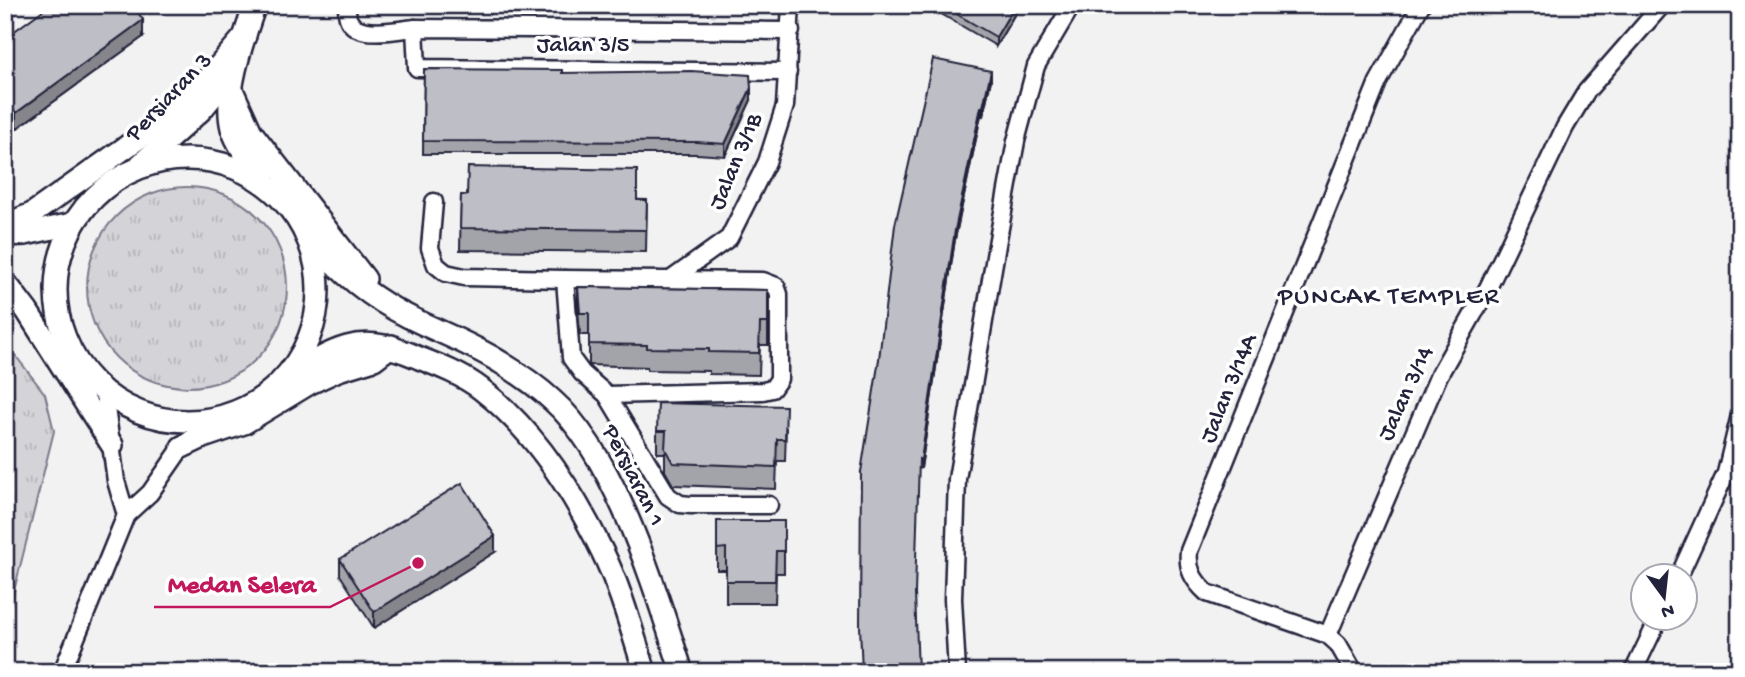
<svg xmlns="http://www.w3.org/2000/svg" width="1745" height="677" font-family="'Gochi Hand',sans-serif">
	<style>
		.grass { fill: url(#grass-tufts); stroke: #7a7a8a; stroke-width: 2 }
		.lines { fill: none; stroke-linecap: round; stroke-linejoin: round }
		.street-casing { stroke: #22223b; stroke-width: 21 }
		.secondary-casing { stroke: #22223b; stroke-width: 26 }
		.street { stroke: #fff; stroke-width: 16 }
		.secondary { stroke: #fff; stroke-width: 21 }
		.wall { fill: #a3a3aa; stroke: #22223b; stroke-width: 2 }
		.shaded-wall { fill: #85858b; stroke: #22223b; stroke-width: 2 }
		.building { fill: #bebec6; stroke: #22223b; stroke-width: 2 }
		.labels { text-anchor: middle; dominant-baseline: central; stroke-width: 7; stroke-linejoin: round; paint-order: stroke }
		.street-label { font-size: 24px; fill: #22223b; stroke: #fff }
		.neighbourhood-label { font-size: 26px; letter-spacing: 2px; fill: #22223b; stroke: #fff }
		.leader { fill: none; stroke: #c2185b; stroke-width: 2.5 }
		.callout-dot { fill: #c2185b; stroke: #fff; stroke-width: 2.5 }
		.callout-label { font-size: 26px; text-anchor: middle; font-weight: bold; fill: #c2185b; stroke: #fff; stroke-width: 7; stroke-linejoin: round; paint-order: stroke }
	</style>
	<defs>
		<pattern id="grass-tufts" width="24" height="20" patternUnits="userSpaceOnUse" patternTransform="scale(1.75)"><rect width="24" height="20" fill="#d3d3d8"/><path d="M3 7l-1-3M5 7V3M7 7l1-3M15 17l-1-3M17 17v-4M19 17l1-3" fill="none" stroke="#b5b5ba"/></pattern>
	</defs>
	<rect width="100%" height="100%" fill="#f2f2f3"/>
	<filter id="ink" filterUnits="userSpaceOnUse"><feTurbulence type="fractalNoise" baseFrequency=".0143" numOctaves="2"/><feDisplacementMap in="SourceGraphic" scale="14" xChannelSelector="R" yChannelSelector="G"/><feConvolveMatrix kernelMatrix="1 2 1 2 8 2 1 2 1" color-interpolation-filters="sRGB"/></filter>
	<g filter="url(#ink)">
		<g class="grass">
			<circle cx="187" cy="287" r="100"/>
			<polygon points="5,342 45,394 54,431 5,627"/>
		</g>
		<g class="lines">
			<defs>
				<g id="street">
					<path d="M348,5c-8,38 47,25 67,23l376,3"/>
					<polyline points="415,28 417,68 788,72"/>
					<polyline points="434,202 430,248 436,265 446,273 464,277 565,279 763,281 776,286 779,294 779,379 772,389 763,391 607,395"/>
					<polyline points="565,279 571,358 582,373 607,395 668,496 680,504 691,505 769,505"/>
					<polyline points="669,281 729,238 767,162 785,106 791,5"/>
					<polyline points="104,393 116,481 126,515"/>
					<polyline points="1679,576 1726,473 1740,415"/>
					<polyline points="1328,635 1439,375 1488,288 1565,127 1586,92 1662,5"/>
					<polyline points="62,672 126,515 150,493 182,447 212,419"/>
					<polyline points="957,672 953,599 957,479 998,239 1016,141 1036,66 1072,5"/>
					<path d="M1354,672l-16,-28 -10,-9 -121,-42c-14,-13 -20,-24 -18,-42l189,-469 43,-77"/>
					<polyline points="1633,672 1659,618"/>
				</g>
				<g id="secondary">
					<path d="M255,5c-11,32 -32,89 -23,123 6,19 20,35 31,51"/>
					<polyline points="232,90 251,132 365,279"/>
					<circle cx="187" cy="290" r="131"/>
					<polyline points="140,165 201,110 222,85"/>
					<polyline points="5,225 32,214 174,113 193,96 245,36"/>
					<polyline points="5,235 25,234 72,224"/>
					<path d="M314,241c27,33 57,57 95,76 30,15 63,27 91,45 18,11 37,24 52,38 65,57 103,190 130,272"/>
					<polyline points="5,282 27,311 112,445"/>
					<path d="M291,377c18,-12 35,-24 56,-30 25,-7 50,1 72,11 21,8 44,17 62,31 53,41 92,102 121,162 19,38 30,81 43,121"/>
					<polyline points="182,447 203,437 244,423 310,383 338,370 374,359 391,346"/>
				</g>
			</defs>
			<use href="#street" class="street-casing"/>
			<use href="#secondary" class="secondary-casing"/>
			<use href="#street" class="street"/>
			<use href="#secondary" class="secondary"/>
		</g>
		<g class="wall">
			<polygon points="393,5 762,5 762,7 585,11 585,5 393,8"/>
			<polygon points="944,5 1020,5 996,46 943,15"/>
			<polygon points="143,37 16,129 5,114 5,38"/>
			<polygon points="424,69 562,73 751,100 725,156 697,154 423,154"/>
			<polygon points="991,71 991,80 983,116 981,115 955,239 921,468 861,472"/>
			<polygon points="461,195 647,200 646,252 460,250"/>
			<polygon points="578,287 768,290 768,345 760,345 759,375 709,374 709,371 647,370 647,367 589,365 589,335 580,335 578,308"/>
			<polygon points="786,428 785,461 777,461 776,489 673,485 665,471 665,453 657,453 657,431"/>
			<polygon points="717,521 784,521 784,573 776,573 775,603 726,603 726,570 717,570"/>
			<polygon points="495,552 374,628 340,575 340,559"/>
		</g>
		<g class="shaded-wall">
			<polygon points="1015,5 1020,5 996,46 996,37"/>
			<polygon points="143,20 143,37 16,129 16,113"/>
			<polygon points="991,71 991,80 983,116 983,107"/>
			<polygon points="751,88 751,100 725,156 725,144"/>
			<polygon points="981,107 981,115 955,239 921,468 921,460 955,230"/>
			<polygon points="495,536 495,552 374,628 374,612"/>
		</g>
		<g class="building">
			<polygon points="50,5 133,5 143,20 16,113 5,98 5,38"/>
			<polygon points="944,5 1015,5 996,37 943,6"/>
			<polygon points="933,59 991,71 983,107 981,107 955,230 921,460 919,459 915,593 918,672 862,672 860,626 861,472 879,359 895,225"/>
			<polygon points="424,69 562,70 562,73 691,71 750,75 751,88 725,144 697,142 423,141"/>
			<polygon points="468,167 637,170 637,200 647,200 646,230 460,228 461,195 467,195"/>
			<polygon points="578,287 768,290 768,323 760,323 759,353 709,352 709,349 647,348 647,345 589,344 589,313 580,313"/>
			<polygon points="658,403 786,406 785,439 777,439 776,467 673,463 665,449 666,431 657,431"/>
			<polygon points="462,483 495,536 374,612 340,559"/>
			<polygon points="717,521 784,521 784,551 776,551 775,581 726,581 726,548 717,549"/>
		</g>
	</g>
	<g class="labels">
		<g class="street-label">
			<text x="583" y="46">Jalan 3/5</text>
			<text transform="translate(170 98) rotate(-46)">Persiaran 3</text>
			<text transform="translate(737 162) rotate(-67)">Jalan 3/1B</text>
			<text transform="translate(1230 389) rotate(-68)">Jalan 3/14A</text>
			<text transform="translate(1407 394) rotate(-65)">Jalan 3/14</text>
			<text transform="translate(632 476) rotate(63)">Persiaran 1</text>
		</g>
		<g class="neighbourhood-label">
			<text x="1389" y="298">PUNCAK TEMPLER</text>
		</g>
	</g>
	<path class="leader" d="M418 563L330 607H154"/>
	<circle class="callout-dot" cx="418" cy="563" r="7"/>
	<g class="callout-label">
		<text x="242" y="592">Medan Selera</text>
	</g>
	<rect width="1745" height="677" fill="none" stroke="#fff" stroke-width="28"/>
	<rect x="14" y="14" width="1717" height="649" fill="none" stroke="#22223b" stroke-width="2.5" filter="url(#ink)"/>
	<g transform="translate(1664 597) rotate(165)"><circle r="33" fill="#ffffff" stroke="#a7a7b1" stroke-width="2"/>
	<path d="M0-5L12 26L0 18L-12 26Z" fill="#22223b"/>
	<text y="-10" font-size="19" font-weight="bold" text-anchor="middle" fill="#22223b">N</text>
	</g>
</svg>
